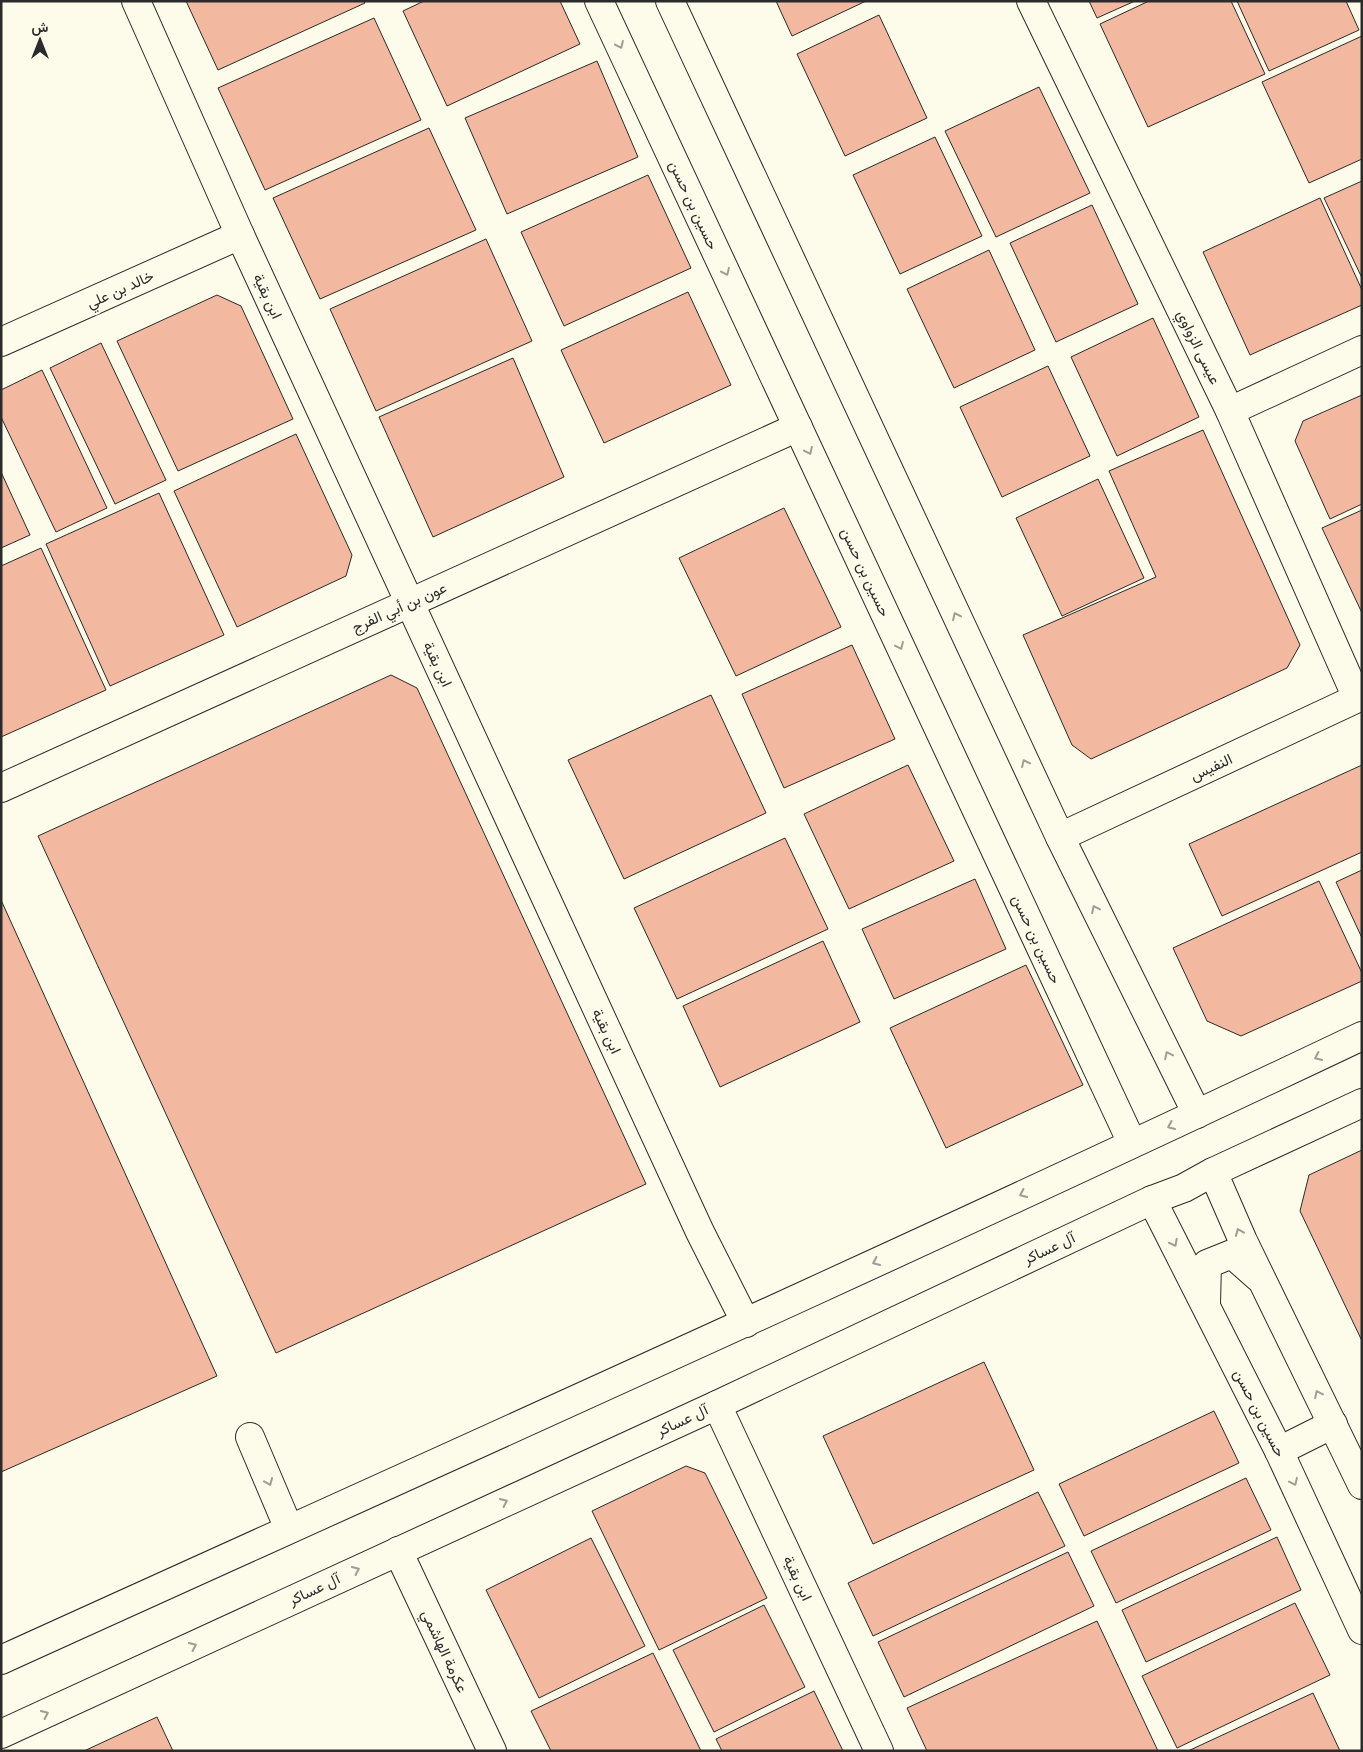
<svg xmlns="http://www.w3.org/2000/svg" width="1363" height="1752" font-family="Mulish,Vazirmatn,sans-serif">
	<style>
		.building { fill: #f2b8a0; stroke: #2b2b2b }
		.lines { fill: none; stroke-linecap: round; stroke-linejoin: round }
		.minor-casing { stroke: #2b2b2b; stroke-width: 30 }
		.minor { stroke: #fdfbea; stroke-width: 28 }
		.oneway { stroke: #9e9d94 }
		.labels { text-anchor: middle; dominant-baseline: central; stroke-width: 4; stroke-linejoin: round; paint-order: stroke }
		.street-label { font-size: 15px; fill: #2b2b2b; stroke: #fdfbea }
	</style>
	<rect width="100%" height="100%" fill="#fdfbea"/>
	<g class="building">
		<polygon points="186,1 364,1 365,3 218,70"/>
		<polygon points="424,1 560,1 580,44 447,106 403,11"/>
		<polygon points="776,1 866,1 792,36"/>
		<polygon points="1089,1 1135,1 1097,18"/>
		<polygon points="1149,1 1231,1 1265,74 1148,127 1100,24"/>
		<polygon points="1237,1 1346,1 1359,30 1269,71"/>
		<polygon points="879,15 927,118 845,156 797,54"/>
		<polygon points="374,18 421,120 265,190 218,88"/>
		<polygon points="1362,36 1362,159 1309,183 1262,82"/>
		<polygon points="597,61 638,157 507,214 465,118"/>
		<polygon points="1039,87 1090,193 996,237 945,131"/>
		<polygon points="429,128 476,230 320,299 273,198"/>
		<polygon points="935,137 982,236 900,274 853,175"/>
		<polygon points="648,175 691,268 564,326 521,232"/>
		<polygon points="1362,181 1362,278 1324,198"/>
		<polygon points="1320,198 1362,290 1362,305 1250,355 1203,252"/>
		<polygon points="1092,205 1138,304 1056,342 1010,243"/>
		<polygon points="486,239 532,341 376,411 330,309"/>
		<polygon points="989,250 1035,350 954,388 907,289"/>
		<polygon points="688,292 731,385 604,443 561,350"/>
		<polygon points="217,295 241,306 293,419 178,471 117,341"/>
		<polygon points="1153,318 1199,417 1117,456 1071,357"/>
		<polygon points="101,343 166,480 115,504 50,368"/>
		<polygon points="513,358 564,477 433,537 379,417"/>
		<polygon points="1048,366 1090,456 1002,497 960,407"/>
		<polygon points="42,370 107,508 56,532 1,417 1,390"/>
		<polygon points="1362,395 1362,504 1330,519 1295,441 1303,421"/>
		<polygon points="1203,430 1300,645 1287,668 1091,759 1072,745 1023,635 1156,577 1109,471"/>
		<polygon points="296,434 352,555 346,576 237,627 174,491"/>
		<polygon points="1,472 30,535 1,548"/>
		<polygon points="1098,479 1144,578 1062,616 1016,518"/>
		<polygon points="159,493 224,635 110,686 46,544"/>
		<polygon points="784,508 841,627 736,676 679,558"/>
		<polygon points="1362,510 1362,613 1322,528"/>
		<polygon points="41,548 106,690 1,737 1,566"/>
		<polygon points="852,645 895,739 784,788 742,694"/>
		<polygon points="391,675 417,688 646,1184 276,1353 38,836"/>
		<polygon points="711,695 766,813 624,879 568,760"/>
		<polygon points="908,765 954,861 849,909 804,814"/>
		<polygon points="1362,765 1362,852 1222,916 1189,844"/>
		<polygon points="785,838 828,929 677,999 634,908"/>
		<polygon points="1362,870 1362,938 1336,882"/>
		<polygon points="975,879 1006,949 894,999 862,929"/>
		<polygon points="1319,881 1362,973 1362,981 1241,1036 1207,1021 1173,948"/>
		<polygon points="1,900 217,1376 1,1472"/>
		<polygon points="823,941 860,1022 720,1087 683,1006"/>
		<polygon points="1026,965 1083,1085 946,1148 890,1028"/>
		<polygon points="1362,1150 1362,1341 1300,1211 1309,1175"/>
		<polygon points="984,1362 1034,1470 873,1544 823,1436"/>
		<polygon points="1214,1411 1239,1463 1084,1536 1059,1484"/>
		<polygon points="686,1466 705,1473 767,1598 659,1650 592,1511"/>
		<polygon points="1246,1478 1271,1530 1116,1603 1091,1551"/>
		<polygon points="1038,1492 1065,1546 873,1636 848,1583"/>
		<polygon points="1277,1537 1301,1590 1146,1662 1122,1610"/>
		<polygon points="591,1538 645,1646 539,1698 486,1590"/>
		<polygon points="1068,1552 1094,1606 904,1697 878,1642"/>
		<polygon points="1295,1603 1330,1675 1177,1748 1142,1676"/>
		<polygon points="764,1605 805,1687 714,1732 673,1650"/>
		<polygon points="1097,1621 1158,1751 927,1751 907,1708"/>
		<polygon points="653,1653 701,1751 551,1751 531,1711"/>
		<polygon points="814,1691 843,1751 722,1751 716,1739"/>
		<polygon points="1313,1693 1340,1751 1188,1751"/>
		<polygon points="157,1717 173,1751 84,1751"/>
	</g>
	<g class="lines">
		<defs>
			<g id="minor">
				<polyline points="136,1 240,235 700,1232 746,1323"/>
				<polyline points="599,1 1132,1143"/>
				<polyline points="670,1 1060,837 1197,1114"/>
				<polyline points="1031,1 1230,411 1357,698"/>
				<polyline points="1,342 240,235"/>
				<polyline points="1230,411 1362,350"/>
				<polyline points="1,788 798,427"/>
				<polyline points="1060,837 1362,696"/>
				<polyline points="1213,1172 1243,1241 1362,1485"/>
				<polyline points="1152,1200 1279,1451 1362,1630"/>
				<polyline points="1206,1304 1207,1264 1232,1254 1258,1277"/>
				<polyline points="717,1405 879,1751"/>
				<polyline points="250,1437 289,1529"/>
				<polyline points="1279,1451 1333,1424"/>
				<polyline points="398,1551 492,1751"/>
				<path d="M1,1660c454,-206 910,-410 1361,-624"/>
				<polyline points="1,1734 717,1405 1152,1200 1184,1188 1213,1172 1362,1103"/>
			</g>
		</defs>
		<use href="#minor" class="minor-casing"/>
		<use href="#minor" class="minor"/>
	</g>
	<defs><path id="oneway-chevron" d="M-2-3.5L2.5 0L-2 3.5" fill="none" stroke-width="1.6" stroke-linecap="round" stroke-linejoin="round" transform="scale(1.25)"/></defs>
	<g class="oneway">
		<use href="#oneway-chevron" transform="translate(620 45) rotate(65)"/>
		<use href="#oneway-chevron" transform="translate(726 272) rotate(65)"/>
		<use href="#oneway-chevron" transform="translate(809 451) rotate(65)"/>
		<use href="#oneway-chevron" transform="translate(956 616) rotate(-115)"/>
		<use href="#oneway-chevron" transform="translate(900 646) rotate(65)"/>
		<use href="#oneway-chevron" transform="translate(1025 763) rotate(-115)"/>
		<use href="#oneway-chevron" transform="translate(1095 909) rotate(-116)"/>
		<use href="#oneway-chevron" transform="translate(1168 1055) rotate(-116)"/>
		<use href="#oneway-chevron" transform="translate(1318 1057) rotate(155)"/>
		<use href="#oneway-chevron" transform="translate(1171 1126) rotate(156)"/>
		<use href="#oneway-chevron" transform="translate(1023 1194) rotate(155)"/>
		<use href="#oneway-chevron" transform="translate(1239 1232) rotate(-113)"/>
		<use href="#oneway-chevron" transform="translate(1174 1243) rotate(63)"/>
		<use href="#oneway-chevron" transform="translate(876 1262) rotate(155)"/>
		<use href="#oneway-chevron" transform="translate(1318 1394) rotate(-116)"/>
		<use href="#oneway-chevron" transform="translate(269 1482) rotate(67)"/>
		<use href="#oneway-chevron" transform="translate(1294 1482) rotate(65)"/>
		<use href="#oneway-chevron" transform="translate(504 1502) rotate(-25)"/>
		<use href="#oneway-chevron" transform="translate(356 1570) rotate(-25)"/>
		<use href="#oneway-chevron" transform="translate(193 1646) rotate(-25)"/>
		<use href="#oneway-chevron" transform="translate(45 1714) rotate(-25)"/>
	</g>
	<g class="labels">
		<g class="street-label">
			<text transform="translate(694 205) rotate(65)">حسين بن حسن</text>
			<text transform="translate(120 289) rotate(-24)">خالد بن علي</text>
			<text transform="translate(268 296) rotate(65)">ابن بقية</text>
			<text transform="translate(1199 347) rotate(64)">عيسى الزواوي</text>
			<text transform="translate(866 572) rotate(65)">حسين بن حسن</text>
			<text transform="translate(399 607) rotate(-24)">عون بن أبي الفرج</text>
			<text transform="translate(438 664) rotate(65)">ابن بقية</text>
			<text transform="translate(1211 767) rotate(-25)">النفيس</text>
			<text transform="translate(1037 939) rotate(65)">حسين بن حسن</text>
			<text transform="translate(607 1031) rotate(65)">ابن بقية</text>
			<text transform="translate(1049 1248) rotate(-25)">آل عساكر</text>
			<text transform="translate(1260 1413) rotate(63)">حسين بن حسن</text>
			<text transform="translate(682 1420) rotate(-25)">آل عساكر</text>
			<text transform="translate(798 1578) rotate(65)">ابن بقية</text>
			<text transform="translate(314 1589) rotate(-25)">آل عساكر</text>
			<text transform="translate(445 1651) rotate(65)">عكرمة الهاشمي</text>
		</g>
	</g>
	<rect width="1363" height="1752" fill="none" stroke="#2b2b2b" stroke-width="5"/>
	<g transform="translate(40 40)" stroke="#fdfbea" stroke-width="4" paint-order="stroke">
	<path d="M0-4L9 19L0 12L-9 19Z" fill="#2b2b2b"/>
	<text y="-8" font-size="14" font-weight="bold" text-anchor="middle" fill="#2b2b2b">ش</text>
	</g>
</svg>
